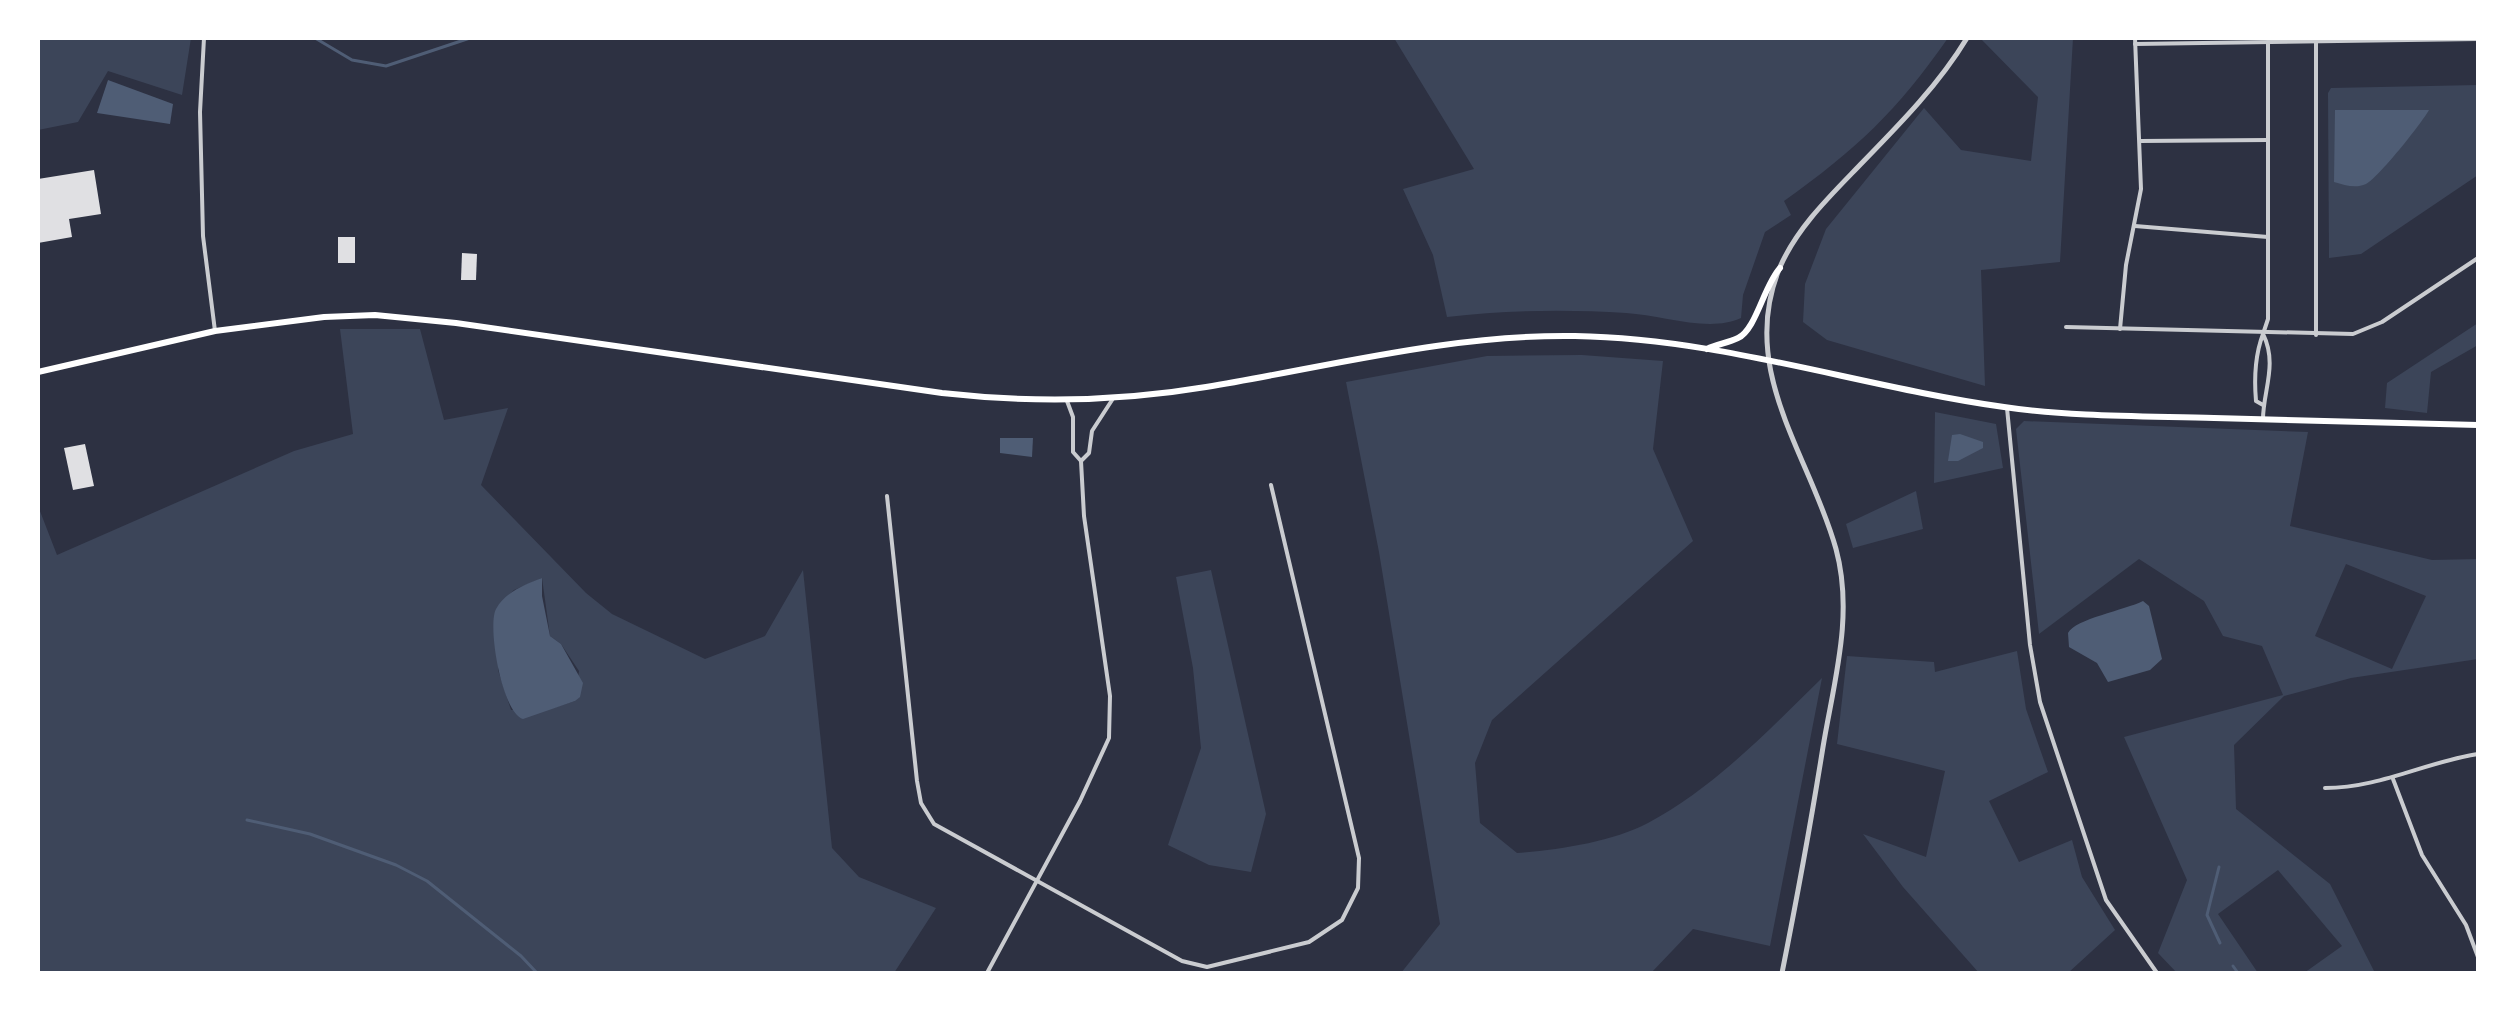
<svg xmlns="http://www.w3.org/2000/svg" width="2516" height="1011" font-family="'Sofia Sans Condensed',sans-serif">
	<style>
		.green { fill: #3c4559; fill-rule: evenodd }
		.water { fill: #4f5d75 }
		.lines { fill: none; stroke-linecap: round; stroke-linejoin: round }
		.stream { stroke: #4f5d75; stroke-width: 3 }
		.building { fill: #e0e0e3 }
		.minor { stroke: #caccd0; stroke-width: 4 }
		.tertiary { stroke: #caccd0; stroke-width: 5 }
		.secondary { stroke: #fff; stroke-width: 6 }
	</style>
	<rect width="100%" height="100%" fill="#2d3142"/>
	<g class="green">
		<polygon points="38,38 191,38 182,95 108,71 78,122 38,130"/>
		<path d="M1394,38h554c-51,73 -91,111 -164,163l7,14 -26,17 -22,63 -2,23c-32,15 -79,-3 -115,-5 -59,-4 -120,-3 -179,4l-14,-62 -30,-66 71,-20z"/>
		<polygon points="1980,38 2073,38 2060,262 1981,270 1985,386 1827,340 1803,322 1805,284 1826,229 1924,108 1961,150 2031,161 2038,97"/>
		<polygon points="2478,85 2478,175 2361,254 2329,258 2328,93 2331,88"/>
		<polygon points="2478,323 2478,345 2431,372 2427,413 2385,408 2387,383"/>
		<path d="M340,329h80l24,91 64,-12 -27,77 105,108 26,21 93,45 60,-23 38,-66 29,278 27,29 77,31 -42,65h-856v-467l19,49 237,-104 59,-17zM542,578l8,58 11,8 18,27 -4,30 -22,7 -42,2 -13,-40 6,-70 10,-10z"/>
		<path d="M1582,355l81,6 -10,88 40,92 -201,179 -17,43 5,60 37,30c41,-3 95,-11 131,-30 67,-36 121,-93 174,-145l-52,268 -77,-17 -42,44h-250l39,-49 -61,-372 -33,-170 141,-26z"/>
		<polygon points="1935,412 1996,424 2003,468 1934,483"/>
		<path d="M2024,421l284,11 -18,94 142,34 46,-1v100l-127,19 -67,18 -50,49 2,64 94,75 45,89h-71l38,-27 -64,-76 -60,44 40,59h-81l-19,-20 29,-73 -63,-143 159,-42 -21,-49 -39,-10 -19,-35 -65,-42 -100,75 -23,-205zM2346,564l80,32 -34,73 -77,-33z"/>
		<polygon points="1916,491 1923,529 1853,548 1846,524"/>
		<polygon points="1211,570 1266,814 1251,872 1209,865 1168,845 1201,748 1193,668 1176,577"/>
		<polygon points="2017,651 2026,709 2048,772 1989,801 2019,862 2072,840 2082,877 2115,930 2068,973 1979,973 1903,887 1863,834 1926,857 1945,771 1837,744 1847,656 1934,662 1935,672"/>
	</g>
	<g class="water">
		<polygon points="108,80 173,104 170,124 97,113"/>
		<path d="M2335,110h94c-8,14 -50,67 -63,74 -11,5 -21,1 -32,-2z"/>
		<polygon points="1960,434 1983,442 1983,448 1958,461 1948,461 1952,435"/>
		<polygon points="1000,438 1033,438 1032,457 1000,453"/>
		<path d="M542,578v18l8,40 11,8 22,39 -3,14 -5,4 -52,18c-21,-6 -36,-93 -27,-110 9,-17 30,-25 46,-31z"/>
		<path d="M2143,601l6,5 13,53 -12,11 -42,12 -11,-19 -28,-16 -1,-14c7,-14 57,-23 75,-32z"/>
	</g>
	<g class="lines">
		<g class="stream">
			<polyline points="315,38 352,60 386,66 470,38"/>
			<polyline points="247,820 310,834 396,865 427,881 521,956 537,973"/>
			<polyline points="2219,867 2207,915 2220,943"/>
			<polyline points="2233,966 2238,973"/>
		</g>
	</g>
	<g class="building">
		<polygon points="94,170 101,214 69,219 72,237 38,243 38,179"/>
		<rect x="338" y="237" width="17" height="26"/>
		<polygon points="462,253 477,254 476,280 461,280"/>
		<polygon points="85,444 94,486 73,490 64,448"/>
	</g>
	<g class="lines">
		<g class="minor">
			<polyline points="204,38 200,112 203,236 215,331"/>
			<polyline points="2135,44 2478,39"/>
			<polyline points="2140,141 2268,140"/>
			<polyline points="2135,226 2268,237"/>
			<polyline points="2066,327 2353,334 2382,322 2478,258"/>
			<polyline points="2120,329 2126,265 2141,189 2135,38"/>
			<polyline points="2263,334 2268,319 2268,42"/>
			<polyline points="2316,335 2316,41"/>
			<path d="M2263,405l-7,-4c-2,-23 -1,-46 7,-67 15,30 0,57 0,85"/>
			<polyline points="2007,408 2030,645 2040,702 2106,900 2157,973"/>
			<polyline points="1081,461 1089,453 1092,431 1114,397"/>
			<polyline points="887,496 917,781 921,803 934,824 1182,961 1207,967 1309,942 1342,920 1358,888 1359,858 1271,485"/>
			<polyline points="2393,779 2422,855 2466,925 2478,957"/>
			<path d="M2325,788c54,0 101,-26 153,-34"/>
			<polyline points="987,973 1080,801 1109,738 1110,696 1084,516 1081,461 1073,452 1073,417 1067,401"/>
		</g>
		<path class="tertiary" d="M1782,973c15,-75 29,-151 41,-226 11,-66 31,-132 13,-198 -26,-94 -99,-179 -56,-282 17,-39 49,-70 78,-100 39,-40 80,-81 109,-129"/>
		<g class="secondary">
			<path d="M1707,349c10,-5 21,-6 31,-11 18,-8 26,-53 42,-70"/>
			<path d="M38,372l177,-41 109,-14 51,-2 81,8 486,70c89,10 175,9 264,-6 121,-20 245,-53 369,-51 145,2 286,51 429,71 69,10 140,9 210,11 88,2 176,4 264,7"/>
		</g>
	</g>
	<rect width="2516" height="1011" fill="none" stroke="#ffffff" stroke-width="80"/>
</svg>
